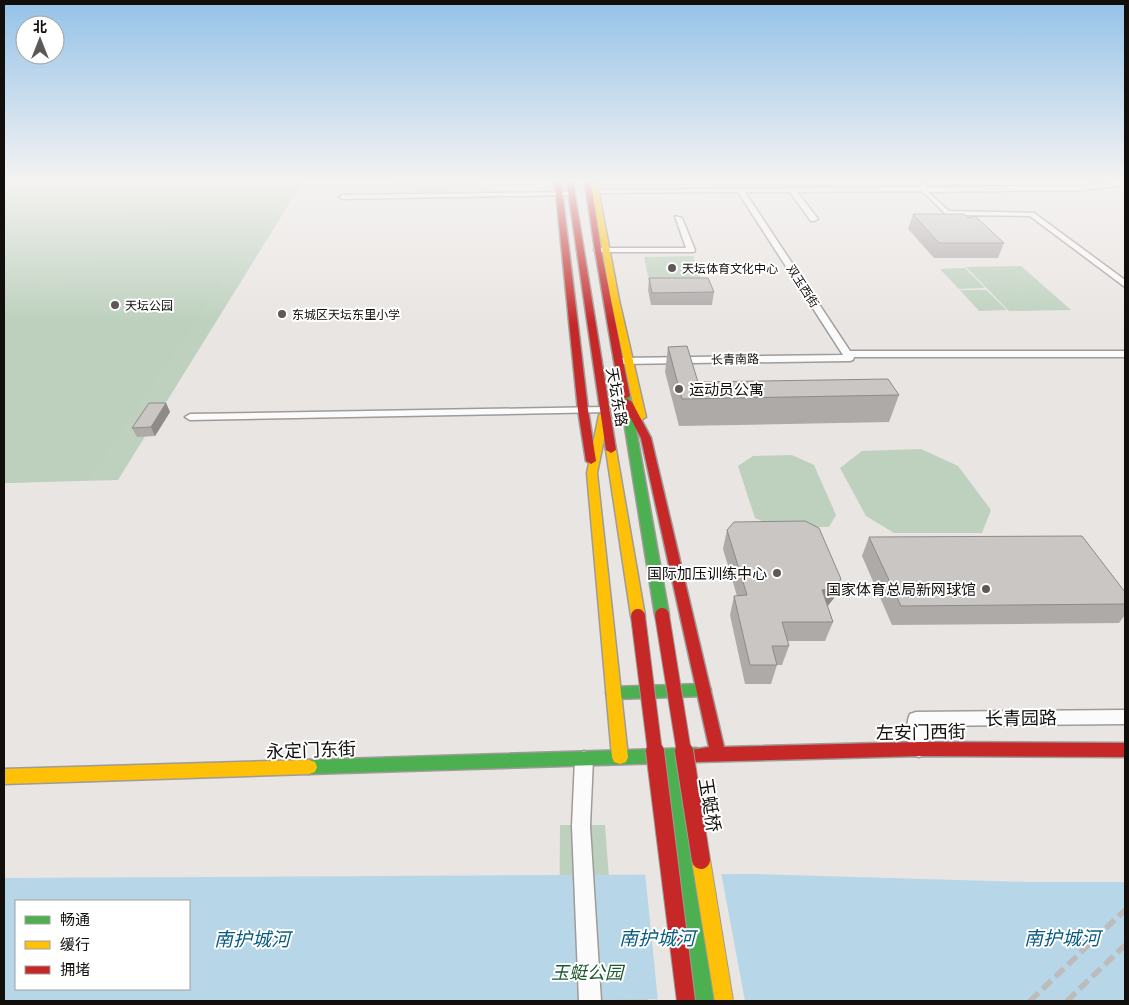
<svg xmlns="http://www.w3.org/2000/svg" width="1129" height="1005" font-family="Merriweather,'Noto Sans SC',serif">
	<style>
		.green { fill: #bdd1be }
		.forest { fill: #bcd0bd }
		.water { fill: #b7d7e8; fill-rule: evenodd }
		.pier { fill: #e9e5e2 }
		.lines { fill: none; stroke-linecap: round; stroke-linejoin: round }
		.street-casing { stroke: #9e9b99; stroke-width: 3 }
		.fast-casing { stroke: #9e9b99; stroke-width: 3 }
		.slow-casing { stroke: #9e9b99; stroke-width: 3 }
		.jam-casing { stroke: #9e9b99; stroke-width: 3 }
		.street { fill: #fcfbfb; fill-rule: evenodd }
		.fast { fill: #4caf50; fill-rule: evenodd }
		.slow { fill: #ffc107; fill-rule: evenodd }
		.jam { fill: #c62828; fill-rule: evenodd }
		.rail { stroke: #bdbbbb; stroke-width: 5.5; stroke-dasharray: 12 5.5; stroke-linecap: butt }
		.slow-bridge-casing { stroke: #9e9b99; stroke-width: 20; stroke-linecap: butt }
		.jam-bridge-far1-casing { stroke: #9e9b99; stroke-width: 16; stroke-linecap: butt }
		.jam-bridge-casing { stroke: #9e9b99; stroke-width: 20; stroke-linecap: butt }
		.slow-bridge { stroke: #ffc107; stroke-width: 18 }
		.jam-bridge-far1 { stroke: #c62828; stroke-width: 14 }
		.jam-bridge { stroke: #c62828; stroke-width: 18 }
		.wall { fill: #adaaa8 }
		.shaded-wall { fill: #8d8b88 }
		.building { fill: #c9c6c3; stroke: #8d8b88 }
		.poi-dot { fill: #5d5957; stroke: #fff; stroke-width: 2 }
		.labels { text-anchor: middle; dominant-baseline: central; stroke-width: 4; stroke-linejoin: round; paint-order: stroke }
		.far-poi-label { font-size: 12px; fill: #110e0c; stroke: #fff; text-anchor: start }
		.far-street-label { font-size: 12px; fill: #110e0c; stroke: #fff }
		.poi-label { font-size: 15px; fill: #110e0c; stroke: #fff; text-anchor: end }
		.street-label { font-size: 15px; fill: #110e0c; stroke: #fff }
		.near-street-label { font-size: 18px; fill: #110e0c; stroke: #fff }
		.near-park-label { font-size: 18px; font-style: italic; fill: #1d5930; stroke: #fff }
		.near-water-label { font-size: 19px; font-style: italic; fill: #085d81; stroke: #fff }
	</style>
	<rect width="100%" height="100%" fill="#e9e5e2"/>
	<g class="green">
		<polygon points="4,183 302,183 118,480 4,483"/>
		<polygon points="393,183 484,183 481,186 444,192 412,192 412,189 394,190 391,187"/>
		<polygon points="693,256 701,280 649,281 644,257"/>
		<polygon points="1021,266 1071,310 1009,311 966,267"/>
		<polygon points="965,268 985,288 959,289 940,269"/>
		<polygon points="960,290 986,290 1007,310 979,311"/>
		<polygon points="921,449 958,466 991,510 982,533 894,533 866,516 840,468 862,451"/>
		<polygon points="792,455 814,465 836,515 829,527 777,527 755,518 738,466 753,456"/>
		<polygon points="560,825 605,825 618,999 648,999 649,1001 550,1001 559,1001"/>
	</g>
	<g class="forest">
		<polygon points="4,183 289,183 279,197 4,200"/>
		<polygon points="272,208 88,480 4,483 4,275 49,274 34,288 65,287 98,255 152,254 176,226 112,226 129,209"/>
	</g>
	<path class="water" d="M752,874l277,8h96v119h-442l-35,-2 -98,2h-546v-123zM16,901h173v88h-173z"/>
	<polygon class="pier" points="645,872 721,872 745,1001 658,1001"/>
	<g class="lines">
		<defs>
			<g id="street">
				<polygon points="1109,183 1125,183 1125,185 1083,190 928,192 949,211 1034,213 1125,280 1125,287 1030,216 953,215 956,218 952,220 922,191 797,192 818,219 814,221 811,221 790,192 745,192 850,351 1125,351 1125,357 854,357 853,360 850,361 620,364 615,361 620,358 843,355 738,192 589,193 586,191 587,190 920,187 923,184 928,187 1083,186"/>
				<polygon points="571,192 574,194 573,195 342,199 339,197 342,195"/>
				<polygon points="675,216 682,218 695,250 694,252 598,252 594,250 598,248 686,248"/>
				<polygon points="605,407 610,410 609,412 190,420 185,417 190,414"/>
				<path d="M1125,710v14l-200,2 3,23 -3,6 -6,2 -6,-2c-5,-11 -8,-31 -3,-41l6,-2z"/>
				<polygon points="584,751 590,753 593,759 590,826 601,1001 579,1001 572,826 575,759 578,753"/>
			</g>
			<g id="fast">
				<polygon points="625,393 630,396 669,615 667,619 662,620 657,619 655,615 620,396"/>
				<polygon points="704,684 709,686 711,690 709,694 704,696 613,699 608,697 606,693 608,689 613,687"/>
				<polygon points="696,748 701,750 704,755 701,760 696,762 679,763 714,1001 694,1001 663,763 309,774 303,772 301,767 303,762 309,760"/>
			</g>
			<g id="slow">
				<polygon points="591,183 597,183 619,300 646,417 641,420 636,417 611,300"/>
				<polygon points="604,412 609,415 597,473 628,757 626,762 620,764 614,762 612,757 587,473 599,415"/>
				<polygon points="611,447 616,450 645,616 643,620 638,621 633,620 631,616 606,450"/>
				<polygon points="309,760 315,762 317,767 315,772 309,774 4,784 4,769"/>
			</g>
			<g id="jam">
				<polygon points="555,183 561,183 588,410 596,461 591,464 586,461 578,410"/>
				<polygon points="567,183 573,183 616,450 611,453 606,450"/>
				<polygon points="585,183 591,183 601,250 630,396 625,399 620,396 595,250"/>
				<polygon points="627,399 632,402 651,438 724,747 919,742 1125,743 1125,757 919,756 696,762 691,760 688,755 691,750 709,747 641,438 622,402"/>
			</g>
		</defs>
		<use href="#street" class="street-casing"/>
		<use href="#fast" class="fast-casing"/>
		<use href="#slow" class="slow-casing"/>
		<use href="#jam" class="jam-casing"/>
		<use href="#street" class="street"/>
		<use href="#fast" class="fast"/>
		<use href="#slow" class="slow"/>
		<use href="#jam" class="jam"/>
		<g class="rail">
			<polyline points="1030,1001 1125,910"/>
			<polyline points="1067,1001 1125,945"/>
		</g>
		<defs>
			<polyline id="slow-bridge" points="701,860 724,1001"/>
			<g id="jam-bridge-far1">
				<polyline points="662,615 684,752"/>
				<polyline points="638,616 655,752"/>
			</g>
			<g id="jam-bridge">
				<polyline points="655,751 686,1001"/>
				<polyline points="684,751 701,860"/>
			</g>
		</defs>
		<use href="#slow-bridge" class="slow-bridge-casing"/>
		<use href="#jam-bridge-far1" class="jam-bridge-far1-casing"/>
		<use href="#jam-bridge" class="jam-bridge-casing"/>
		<use href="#slow-bridge" class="slow-bridge"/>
		<use href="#jam-bridge-far1" class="jam-bridge-far1"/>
		<use href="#jam-bridge" class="jam-bridge"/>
	</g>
	<g class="wall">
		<polygon points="913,214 1004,243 998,258 934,258 908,229"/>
		<polygon points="649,278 714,292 712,305 651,305 648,290"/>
		<polygon points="668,347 698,382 899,395 889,422 679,426 665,372"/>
		<polygon points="166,403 170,412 155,436 137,437 132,428"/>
		<polygon points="727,530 834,598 827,606 833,622 825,641 787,641 789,646 782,665 777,665 771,684 745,684 730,615 734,596 737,596 723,549"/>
		<polygon points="869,537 1125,592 1125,615 1119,623 892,625 862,556"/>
	</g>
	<g class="shaded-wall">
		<polygon points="166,403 170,412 155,436 151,427"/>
		<polygon points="841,579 834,598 827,607 822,590"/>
	</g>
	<g class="building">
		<polygon points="913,214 964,214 969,218 975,216 1004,243 939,243"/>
		<polygon points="649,278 708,278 714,292 652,293"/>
		<polygon points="687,346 698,382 888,379 899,395 682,399 668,347"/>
		<polygon points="149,403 166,403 151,427 132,428"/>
		<polygon points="805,521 819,528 841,579 834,587 822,590 833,622 782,622 789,646 772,646 777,665 750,665 734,596 747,595 727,530 734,522"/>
		<polygon points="1082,536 1125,592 1125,604 901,606 869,537"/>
	</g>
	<linearGradient id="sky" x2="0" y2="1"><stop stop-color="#94c2e8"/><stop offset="0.56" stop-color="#f5f3f2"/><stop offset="1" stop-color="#f5f3f2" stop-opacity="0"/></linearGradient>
	<rect width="1129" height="324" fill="url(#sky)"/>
	<g class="poi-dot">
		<circle cx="672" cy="268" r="5"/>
		<circle cx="115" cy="305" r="5"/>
		<circle cx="282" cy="314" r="5"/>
		<circle cx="679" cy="389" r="5"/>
		<circle cx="777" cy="573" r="5"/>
		<circle cx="986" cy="589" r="5"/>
	</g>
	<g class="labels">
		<g class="far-poi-label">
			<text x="682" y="268">天坛体育文化中心</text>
			<text x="125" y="305">天坛公园</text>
			<text x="292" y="314">东城区天坛东里小学</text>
		</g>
		<g class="far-street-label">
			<text transform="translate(803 286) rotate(57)">双玉西街</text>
			<text transform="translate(735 359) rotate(-1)">长青南路</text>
		</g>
		<g class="poi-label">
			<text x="689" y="389" text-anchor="start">运动员公寓</text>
			<text x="767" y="573">国际加压训练中心</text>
			<text x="976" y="589">国家体育总局新网球馆</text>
		</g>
		<g class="street-label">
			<text transform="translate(617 397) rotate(80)">天坛东路</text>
		</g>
		<g class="near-street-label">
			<text transform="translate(1021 718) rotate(-1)">长青园路</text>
			<text transform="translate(921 732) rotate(-1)">左安门西街</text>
			<text transform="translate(311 750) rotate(-2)">永定门东街</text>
			<text transform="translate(710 805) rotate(81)">玉蜓桥</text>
		</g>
		<g class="near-park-label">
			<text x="587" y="972">玉蜓公园</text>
		</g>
		<g class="near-water-label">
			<text x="657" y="938">南护城河</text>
			<text x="1062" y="938">南护城河</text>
			<text x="252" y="939">南护城河</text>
		</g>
	</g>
	<rect width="1129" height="1005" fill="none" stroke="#110e0c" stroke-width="10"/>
	<rect x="15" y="900" width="175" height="90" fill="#ffffff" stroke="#a09f9e"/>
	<rect x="25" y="916" width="25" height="8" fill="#4caf50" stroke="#a09f9e"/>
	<text x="60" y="925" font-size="15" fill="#110e0c">畅通</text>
	<rect x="25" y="941" width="25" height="8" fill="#ffc107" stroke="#a09f9e"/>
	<text x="60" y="950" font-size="15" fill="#110e0c">缓行</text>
	<rect x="25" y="966" width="25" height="8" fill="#c62828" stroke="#a09f9e"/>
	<text x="60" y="975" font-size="15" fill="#110e0c">拥堵</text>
	<g transform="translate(40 40)"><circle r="24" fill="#ffffff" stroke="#a09f9e"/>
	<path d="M0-4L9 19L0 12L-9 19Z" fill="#5d5957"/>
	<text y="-8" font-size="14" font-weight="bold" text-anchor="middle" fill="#110e0c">北</text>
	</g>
</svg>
